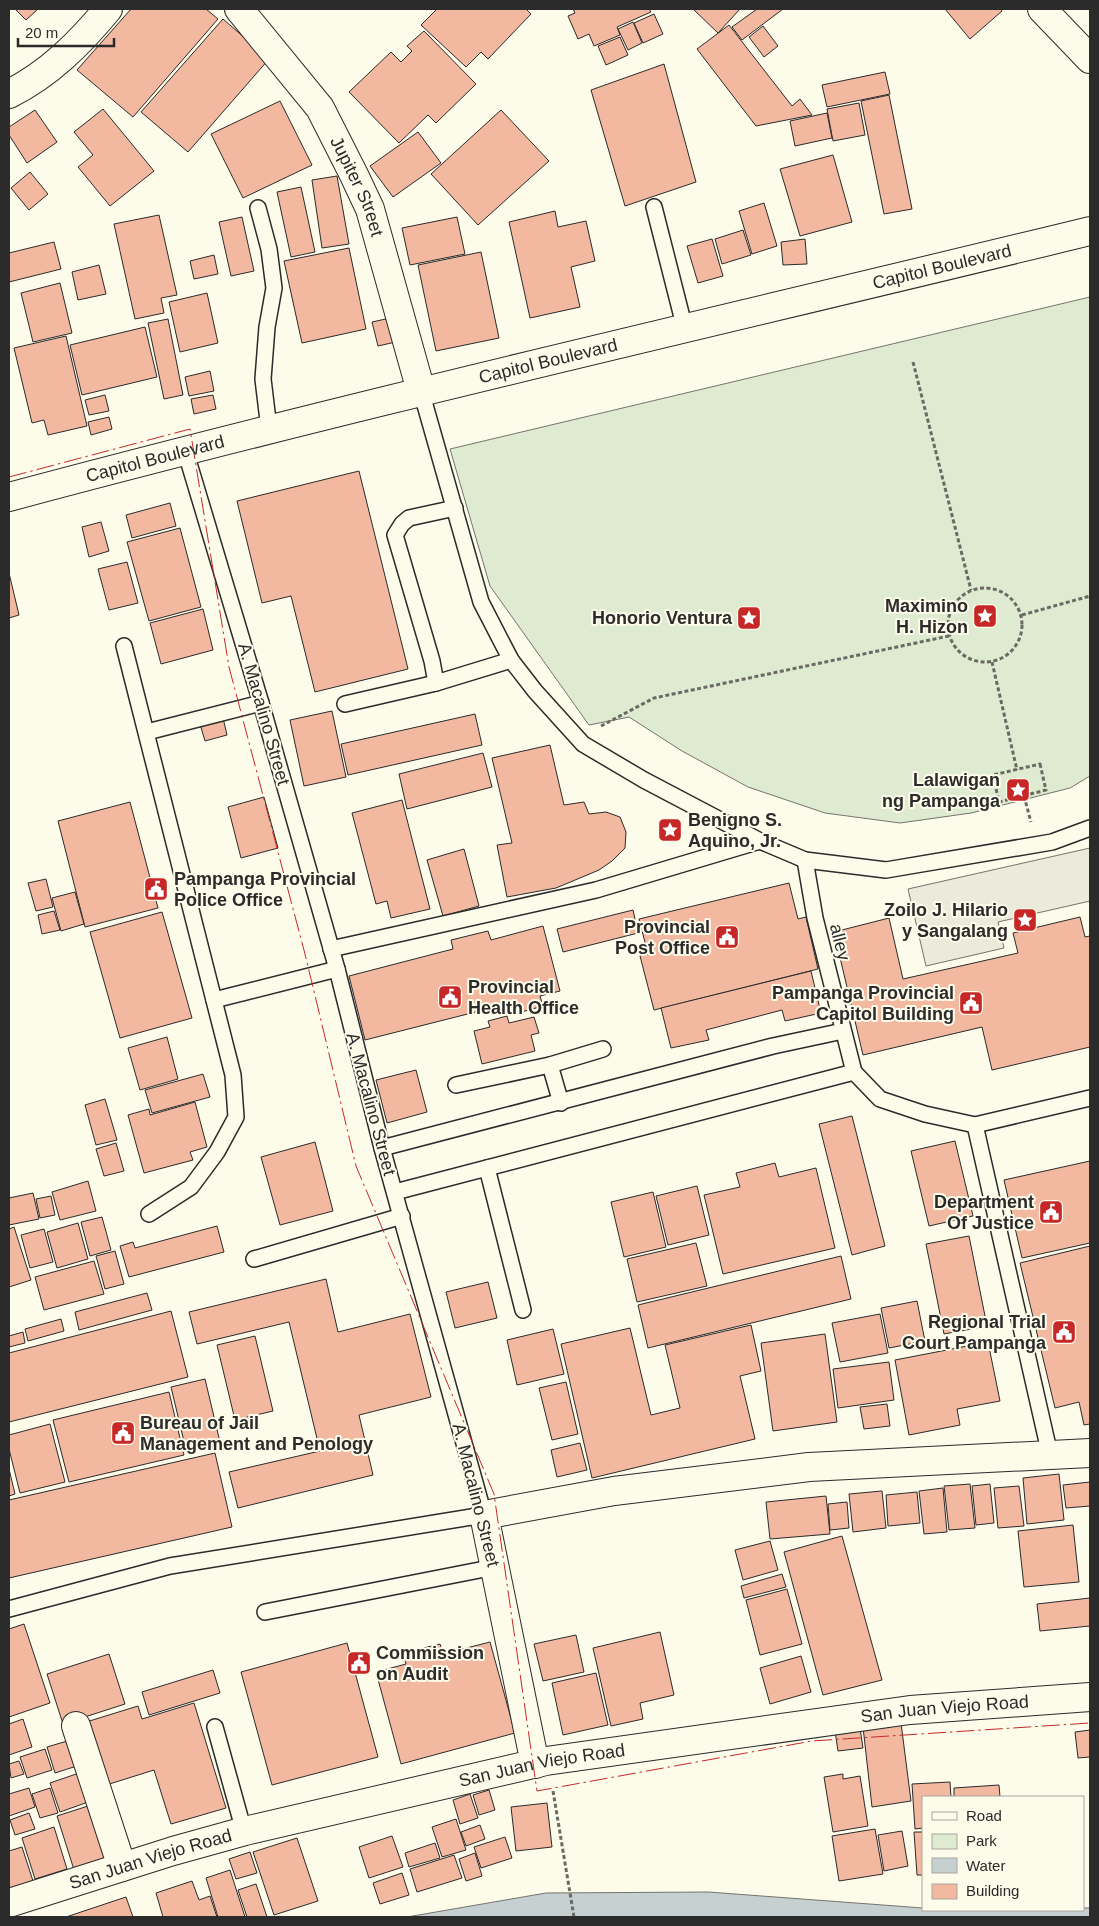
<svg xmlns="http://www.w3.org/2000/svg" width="1099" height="1926" font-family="Helvetica,sans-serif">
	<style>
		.green { fill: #deebd1; stroke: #74746e }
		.parking { fill: #eceadb; stroke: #74746e }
		.water { fill: #c7d0d0; stroke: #74746e }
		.building { fill: #f2b8a0; stroke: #2b2b2b }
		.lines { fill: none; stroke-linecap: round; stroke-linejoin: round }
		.service-casing { stroke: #2b2b2b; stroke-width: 18 }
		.minor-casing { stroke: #2b2b2b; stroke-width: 30 }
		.tertiary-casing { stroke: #2b2b2b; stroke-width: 30 }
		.secondary-casing { stroke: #2b2b2b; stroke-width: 30 }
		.path { stroke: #6a6964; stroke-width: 3; stroke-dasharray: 4 2.5; stroke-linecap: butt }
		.service { stroke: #fdfbea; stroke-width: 15 }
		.minor { stroke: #fdfbea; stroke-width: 28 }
		.tertiary { stroke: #fdfbea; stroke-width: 28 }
		.secondary { stroke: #fdfbea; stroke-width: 28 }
		.power { stroke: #c62828; stroke-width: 1; stroke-dasharray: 18 4 2.5 4; stroke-linecap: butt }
		.labels { text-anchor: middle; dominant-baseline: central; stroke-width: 4; stroke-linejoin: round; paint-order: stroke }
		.street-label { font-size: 18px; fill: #2b2b2b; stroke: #fdfbea }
		.poi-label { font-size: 18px; font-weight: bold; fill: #2b2b2b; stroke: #fdfbea; text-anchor: end }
	</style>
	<rect width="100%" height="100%" fill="#fdfbea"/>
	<polygon class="green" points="1090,297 1090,776 1070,788 971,813 900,823 825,813 748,787 682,751 629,717 589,725 490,586 450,449"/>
	<polygon class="parking" points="1090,848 1090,901 998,922 1004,948 926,966 908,889"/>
	<polygon class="water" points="708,1892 923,1908 923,1910 1083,1910 1083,1908 1090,1908 1090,1917 407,1917 546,1893"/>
	<g class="building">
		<polygon points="15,9 38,9 26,20"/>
		<polygon points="131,9 206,9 218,19 133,117 77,70"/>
		<polygon points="437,9 526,9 531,14 488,59 481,52 466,67 421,25"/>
		<polygon points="573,9 649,9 651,12 617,27 620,35 594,46 589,34 578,39 568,16 575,13"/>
		<polygon points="693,9 740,9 718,33"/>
		<polygon points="757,9 783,9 742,40 732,27"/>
		<polygon points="945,9 1001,9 1002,11 970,39"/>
		<polygon points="654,14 663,34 643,43 634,23"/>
		<polygon points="223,19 269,59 188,152 141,112"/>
		<polygon points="633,22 642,43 628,50 618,29"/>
		<polygon points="729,25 792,106 800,99 812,115 756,126 697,49"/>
		<polygon points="763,26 778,46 764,57 749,37"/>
		<polygon points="424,31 476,84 436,123 428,115 399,143 349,92 391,52 401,62 412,51 407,46"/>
		<polygon points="620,37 628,55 606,65 598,46"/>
		<polygon points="664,64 696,182 625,206 591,90"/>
		<polygon points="885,72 890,94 827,107 822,85"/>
		<polygon points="889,95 912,209 884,214 861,101"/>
		<polygon points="280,101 312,165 243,198 211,134"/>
		<polygon points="859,103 865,135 833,141 827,109"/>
		<polygon points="103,109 154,171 110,206 78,167 93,155 74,132"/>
		<polygon points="35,110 57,142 27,163 9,135 9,127"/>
		<polygon points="501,110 549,161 478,225 431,174"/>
		<polygon points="827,113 832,138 795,146 790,121"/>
		<polygon points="418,132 441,163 393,197 370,166"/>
		<polygon points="833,155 852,222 800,236 780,169"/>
		<polygon points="30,172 48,194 29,210 11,188"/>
		<polygon points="337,176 349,244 322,248 312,180"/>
		<polygon points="301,187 315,252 291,257 277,192"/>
		<polygon points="764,203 777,246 752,254 739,211"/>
		<polygon points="555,211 558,227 586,221 595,261 571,267 580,307 530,318 509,222"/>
		<polygon points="159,215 177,295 161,298 164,313 135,319 114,224"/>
		<polygon points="242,217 254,271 231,276 219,222"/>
		<polygon points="457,217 465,254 410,265 402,228"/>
		<polygon points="743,230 751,255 722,264 715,239"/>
		<polygon points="712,239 723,276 698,283 687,246"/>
		<polygon points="805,239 807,264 783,265 781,242"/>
		<polygon points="54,242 61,269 9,282 9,253"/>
		<polygon points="349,248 366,329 302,343 284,261"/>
		<polygon points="481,252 499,338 436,351 418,265"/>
		<polygon points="214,255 218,274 194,279 190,261"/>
		<polygon points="99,265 106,294 78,300 72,272"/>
		<polygon points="60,283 72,333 33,342 21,293"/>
		<polygon points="207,293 218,343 180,352 169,302"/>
		<polygon points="395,317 400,341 378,346 372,322"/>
		<polygon points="168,319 183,395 164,399 148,323"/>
		<polygon points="145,327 157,377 82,395 70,345"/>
		<polygon points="66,336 87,426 48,435 44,420 32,423 14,348"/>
		<polygon points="210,371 214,391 189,396 185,377"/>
		<polygon points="105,395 109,411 89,415 85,400"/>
		<polygon points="213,395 216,409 194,414 191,399"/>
		<polygon points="109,417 112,429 91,435 88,422"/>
		<polygon points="359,471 408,669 315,692 291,596 262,603 237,501"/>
		<polygon points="170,503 176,526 132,538 126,515"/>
		<polygon points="101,522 109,551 89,557 82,527"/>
		<polygon points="180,528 201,607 149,621 127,542"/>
		<polygon points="127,562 138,603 109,610 98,569"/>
		<polygon points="9,573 19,615 9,618"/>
		<polygon points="203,609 213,650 161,664 150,623"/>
		<polygon points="332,711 346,777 304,786 290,720"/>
		<polygon points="475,714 482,745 348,775 341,744"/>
		<polygon points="223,718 227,735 205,741 200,724"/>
		<polygon points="550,745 564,805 584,802 589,814 606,812 620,817 626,832 625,848 612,861 599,870 556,888 507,897 497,845 512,843 492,758"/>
		<polygon points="483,753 492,787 407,809 399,774"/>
		<polygon points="264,797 278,848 241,858 228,807"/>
		<polygon points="402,800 430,909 391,918 387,901 376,904 352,813"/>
		<polygon points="130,802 158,908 85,927 58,821"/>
		<polygon points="464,849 479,906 443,916 427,860"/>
		<polygon points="46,879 53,907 36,911 28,883"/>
		<polygon points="789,883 798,919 806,917 818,969 654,1010 640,956 648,954 639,919"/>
		<polygon points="75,892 84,924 61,931 52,898"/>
		<polygon points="633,910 638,933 563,952 557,929"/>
		<polygon points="54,911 60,930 42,934 38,915"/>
		<polygon points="162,912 192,1018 120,1038 90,932"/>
		<polygon points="1080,917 1085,937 1090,936 1090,1047 992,1070 982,1027 863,1055 834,932 889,918 903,979 1018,953 1013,933"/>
		<polygon points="543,926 560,991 540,996 543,1006 518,1013 515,1002 365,1040 349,976 453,949 451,940 488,931 491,940"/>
		<polygon points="811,971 821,1013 785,1021 782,1010 706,1030 709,1040 671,1048 661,1008"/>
		<polygon points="507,1016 509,1023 534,1017 539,1033 531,1035 535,1051 482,1064 474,1031 490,1027 488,1021"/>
		<polygon points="167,1037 178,1079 140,1090 128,1048"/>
		<polygon points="416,1070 427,1112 387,1123 376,1080"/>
		<polygon points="203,1074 210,1097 152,1113 145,1090"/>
		<polygon points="105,1099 117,1140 96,1145 85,1105"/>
		<polygon points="195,1102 207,1147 190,1152 193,1160 144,1173 128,1115 149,1109 150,1115"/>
		<polygon points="852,1116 885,1246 852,1255 819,1124"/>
		<polygon points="955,1141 973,1216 929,1226 911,1151"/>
		<polygon points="315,1142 333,1211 280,1225 261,1157"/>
		<polygon points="116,1143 124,1171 104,1176 96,1149"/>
		<polygon points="1090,1161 1090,1243 1022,1258 1004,1180"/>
		<polygon points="775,1163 779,1177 816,1168 835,1248 723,1274 704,1195 740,1187 736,1173"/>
		<polygon points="88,1181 96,1211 60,1220 52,1192"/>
		<polygon points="697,1186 709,1235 668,1245 656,1196"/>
		<polygon points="653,1192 666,1247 624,1257 611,1202"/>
		<polygon points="33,1193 39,1219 9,1225 9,1198"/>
		<polygon points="51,1196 55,1215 40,1218 36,1199"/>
		<polygon points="102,1217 111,1250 90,1256 81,1222"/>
		<polygon points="78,1223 88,1259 57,1268 47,1232"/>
		<polygon points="217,1226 224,1252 129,1277 120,1246 133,1242 135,1248"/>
		<polygon points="14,1227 31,1280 9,1287 9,1229"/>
		<polygon points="44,1229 53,1262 30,1268 21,1235"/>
		<polygon points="969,1236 987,1326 944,1334 926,1244"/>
		<polygon points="696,1243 707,1286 637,1302 627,1259"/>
		<polygon points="1090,1246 1090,1424 1084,1425 1079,1402 1055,1408 1020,1263"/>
		<polygon points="115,1251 124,1284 105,1289 96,1256"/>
		<polygon points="841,1256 851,1299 648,1348 638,1305"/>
		<polygon points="94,1261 104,1294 44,1310 35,1277"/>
		<polygon points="326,1279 338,1332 410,1314 431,1397 359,1415 373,1475 238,1508 229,1472 320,1451 289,1322 197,1344 189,1312"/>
		<polygon points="488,1282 497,1318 455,1328 446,1292"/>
		<polygon points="147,1293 152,1310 79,1330 75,1312"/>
		<polygon points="917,1301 925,1341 889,1348 881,1308"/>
		<polygon points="171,1311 188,1377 9,1422 9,1353"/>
		<polygon points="880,1314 888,1353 840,1362 832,1323"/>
		<polygon points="61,1319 64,1331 28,1341 25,1329"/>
		<polygon points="751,1325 761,1371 740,1376 755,1439 592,1478 561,1344 630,1328 651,1415 680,1408 665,1345"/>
		<polygon points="553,1329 564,1374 517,1385 507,1340"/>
		<polygon points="23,1332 25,1343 9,1347 9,1336"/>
		<polygon points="825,1334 837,1422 773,1431 761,1343"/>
		<polygon points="255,1336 273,1411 235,1420 217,1345"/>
		<polygon points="988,1342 1000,1401 957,1409 960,1425 909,1435 895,1360"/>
		<polygon points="889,1362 894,1400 838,1408 833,1369"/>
		<polygon points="205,1379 220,1442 186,1450 171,1387"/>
		<polygon points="566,1382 578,1434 552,1440 539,1388"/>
		<polygon points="169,1392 184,1455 69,1482 53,1420"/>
		<polygon points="887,1404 890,1426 864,1429 860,1407"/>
		<polygon points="50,1424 65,1482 20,1493 9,1449 9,1435"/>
		<polygon points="580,1443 587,1470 557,1477 551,1450"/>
		<polygon points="215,1453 232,1527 9,1578 9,1500"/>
		<polygon points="9,1469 15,1494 9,1496"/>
		<polygon points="1059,1474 1064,1520 1027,1524 1023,1478"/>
		<polygon points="1090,1482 1090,1506 1066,1508 1063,1485"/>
		<polygon points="970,1484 975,1528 949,1530 944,1486"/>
		<polygon points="990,1484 994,1523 976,1525 972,1486"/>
		<polygon points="1019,1486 1024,1526 998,1528 994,1488"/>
		<polygon points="943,1488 947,1532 924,1534 919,1491"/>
		<polygon points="882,1491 886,1528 853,1532 849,1494"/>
		<polygon points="917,1492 920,1523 888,1526 886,1495"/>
		<polygon points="826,1496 830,1534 770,1539 766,1502"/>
		<polygon points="847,1502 849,1528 830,1530 828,1504"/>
		<polygon points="1073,1525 1079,1582 1024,1587 1018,1531"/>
		<polygon points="842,1536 882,1680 823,1695 784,1552"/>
		<polygon points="770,1541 778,1570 743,1580 735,1550"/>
		<polygon points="782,1574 786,1587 744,1598 741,1586"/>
		<polygon points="787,1589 802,1644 760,1655 746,1600"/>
		<polygon points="1090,1598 1090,1626 1040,1631 1037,1604"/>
		<polygon points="24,1624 50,1703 9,1717 9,1629"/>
		<polygon points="660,1632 674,1695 640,1703 643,1719 611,1726 593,1648"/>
		<polygon points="576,1635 584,1672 543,1681 534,1644"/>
		<polygon points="490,1642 515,1733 401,1764 376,1672 406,1664 403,1653 440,1644 443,1654"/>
		<polygon points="347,1643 378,1757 272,1785 241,1672"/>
		<polygon points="109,1654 125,1704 63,1724 47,1674"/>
		<polygon points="801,1656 811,1692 770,1704 760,1668"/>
		<polygon points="213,1670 220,1693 149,1715 142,1692"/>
		<polygon points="596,1673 608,1725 563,1735 552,1683"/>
		<polygon points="194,1703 226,1808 171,1824 154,1770 103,1786 83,1723 138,1706 142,1719"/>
		<polygon points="23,1719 32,1747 9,1755 9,1724"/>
		<polygon points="901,1723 911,1801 872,1807 863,1727"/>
		<polygon points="860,1728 863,1748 838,1751 835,1731"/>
		<polygon points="1090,1730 1090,1757 1078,1758 1075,1732"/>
		<polygon points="74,1739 83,1764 55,1773 47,1747"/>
		<polygon points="45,1749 52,1770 27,1778 20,1757"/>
		<polygon points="19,1761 24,1774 11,1778 9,1764"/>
		<polygon points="82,1772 91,1801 60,1812 50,1783"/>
		<polygon points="843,1774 843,1779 860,1776 868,1826 833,1832 824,1777"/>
		<polygon points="950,1782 951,1797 923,1797 923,1828 915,1829 912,1784"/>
		<polygon points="999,1785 1000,1797 954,1797 954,1788"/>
		<polygon points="29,1788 35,1807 9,1816 9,1794"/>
		<polygon points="50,1788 58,1813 40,1818 32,1794"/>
		<polygon points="489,1790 495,1810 479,1815 473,1795"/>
		<polygon points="470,1794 478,1818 460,1824 453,1800"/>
		<polygon points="547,1803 552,1847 516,1851 511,1807"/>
		<polygon points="91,1805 110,1861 75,1873 57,1816"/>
		<polygon points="29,1813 35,1829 15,1835 10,1820"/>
		<polygon points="456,1819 466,1850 442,1857 432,1827"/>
		<polygon points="480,1825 485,1839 466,1846 461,1832"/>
		<polygon points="54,1827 67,1869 35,1879 22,1838"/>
		<polygon points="875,1829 883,1874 839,1881 832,1836"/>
		<polygon points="902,1831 908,1866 884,1871 878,1835"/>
		<polygon points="914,1832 923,1832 923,1875 917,1875"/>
		<polygon points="392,1836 403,1867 369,1878 359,1847"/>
		<polygon points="505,1837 512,1858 481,1868 474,1847"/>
		<polygon points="297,1838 318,1901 274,1915 253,1852"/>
		<polygon points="435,1843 440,1858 409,1867 405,1853"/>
		<polygon points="22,1847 33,1881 9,1889 9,1851"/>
		<polygon points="250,1852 257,1873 236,1879 229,1859"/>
		<polygon points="475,1853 482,1876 466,1881 459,1859"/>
		<polygon points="454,1855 462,1878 417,1892 410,1869"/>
		<polygon points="230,1870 245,1917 218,1917 206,1878"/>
		<polygon points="402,1873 409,1895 380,1904 373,1883"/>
		<polygon points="192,1881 199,1900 210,1896 217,1917 163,1917 156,1893"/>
		<polygon points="256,1884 267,1917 247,1917 238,1890"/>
		<polygon points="126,1897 133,1917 66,1917"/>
	</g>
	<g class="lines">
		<defs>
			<g id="service">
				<polyline points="654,207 685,329"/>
				<polyline points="258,208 269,249 274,288 267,327 263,379 269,429"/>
				<polyline points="421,391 481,602 511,660 535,691 583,744 644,780 760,841 805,860 886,870 1052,842 1090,828"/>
				<polyline points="455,508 409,518 402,524 395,535 432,661 436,683 511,660"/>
				<polyline points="124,646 233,1075 236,1117 217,1152 191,1187 149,1214"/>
				<polyline points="345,704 436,683"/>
				<polyline points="147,732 261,703"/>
				<polyline points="805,860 815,918 854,1072 880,1099 925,1114 975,1125 1090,1098"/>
				<polyline points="331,949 596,890 760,841"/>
				<polyline points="214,1000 337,969"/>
				<polyline points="550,1065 603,1049"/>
				<polyline points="456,1085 550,1065 561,1103"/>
				<polyline points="975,1125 1050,1455"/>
				<polyline points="382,1148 773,1046 843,1031"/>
				<polyline points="487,1168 523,1310"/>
				<polyline points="395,1192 854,1072"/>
				<polyline points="254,1259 402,1216"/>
				<polyline points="9,1609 170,1566 484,1515 382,1148 337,969 261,703 185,450"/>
				<polyline points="265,1612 495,1567"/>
				<polyline points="215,1727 240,1817 245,1831"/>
			</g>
			<g id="minor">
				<path id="s1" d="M239,9l81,99 34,67 16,34 51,182"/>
				<polyline points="1042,9 1090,59"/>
				<path d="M9,94c40,-20 71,-51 99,-85"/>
				<polyline points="76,1726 122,1867"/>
				<polyline points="535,1764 484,1515 614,1491 809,1467 1090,1453"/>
			</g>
			<g id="tertiary">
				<path id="s2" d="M9,1903l164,-52 72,-20 301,-70 364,-51 180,-13"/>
			</g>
			<g id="secondary">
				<path id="s3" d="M9,497c358,-96 720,-178 1081,-266"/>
			</g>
		</defs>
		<use href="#service" class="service-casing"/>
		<use href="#minor" class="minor-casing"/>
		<use href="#tertiary" class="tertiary-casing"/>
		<use href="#secondary" class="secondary-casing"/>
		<g class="path">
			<polyline points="913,362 971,590"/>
			<circle cx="985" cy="625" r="37"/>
			<polyline points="1022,615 1090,596"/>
			<polyline points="992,662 1017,770"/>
			<polyline points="601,726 654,698 949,636"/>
			<polygon points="1040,764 1046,790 999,802 993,775"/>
			<polyline points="1024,796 1031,822"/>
			<polyline points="553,1791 574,1917"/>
		</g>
		<use href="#service" class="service"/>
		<use href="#minor" class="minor"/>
		<use href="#tertiary" class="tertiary"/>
		<use href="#secondary" class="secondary"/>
		<polyline class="power" points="9,477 190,429 229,667 305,954 356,1166 494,1494 537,1791 812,1741 1090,1723"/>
	</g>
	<defs>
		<symbol id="sight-square" viewBox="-11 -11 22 22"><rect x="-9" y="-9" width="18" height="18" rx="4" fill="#c62828" stroke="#fdfbea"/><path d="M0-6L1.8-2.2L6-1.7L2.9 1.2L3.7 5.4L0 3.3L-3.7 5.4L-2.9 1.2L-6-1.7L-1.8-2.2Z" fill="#fff"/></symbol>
		<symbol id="civic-square" viewBox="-11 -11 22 22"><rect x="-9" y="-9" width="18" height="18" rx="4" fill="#c62828" stroke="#fdfbea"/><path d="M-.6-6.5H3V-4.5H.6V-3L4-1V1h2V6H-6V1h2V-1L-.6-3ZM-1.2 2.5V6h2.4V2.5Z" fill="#fff"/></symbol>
	</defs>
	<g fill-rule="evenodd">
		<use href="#sight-square" x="971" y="602" width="28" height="28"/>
		<use href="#sight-square" x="735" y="604" width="28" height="28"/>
		<use href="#sight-square" x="1004" y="776" width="28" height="28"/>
		<use href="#sight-square" x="656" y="816" width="28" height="28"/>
		<use href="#civic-square" x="142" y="875" width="28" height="28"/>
		<use href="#sight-square" x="1011" y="906" width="28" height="28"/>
		<use href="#civic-square" x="713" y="923" width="28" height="28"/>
		<use href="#civic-square" x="436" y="983" width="28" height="28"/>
		<use href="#civic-square" x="957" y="989" width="28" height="28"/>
		<use href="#civic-square" x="1037" y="1198" width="28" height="28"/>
		<use href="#civic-square" x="1050" y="1318" width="28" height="28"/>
		<use href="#civic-square" x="109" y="1419" width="28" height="28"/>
		<use href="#civic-square" x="345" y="1649" width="28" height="28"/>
	</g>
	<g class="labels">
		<g class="street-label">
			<text stroke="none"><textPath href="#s1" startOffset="215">Jupiter Street</textPath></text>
			<text stroke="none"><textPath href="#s3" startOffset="961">Capitol Boulevard</textPath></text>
			<text stroke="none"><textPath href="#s3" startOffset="556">Capitol Boulevard</textPath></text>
			<text stroke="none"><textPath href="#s3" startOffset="151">Capitol Boulevard</textPath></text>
			<text transform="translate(264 714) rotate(74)">A. Macalino Street</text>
			<text transform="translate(840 942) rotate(76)">alley</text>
			<text transform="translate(371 1104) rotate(75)">A. Macalino Street</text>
			<text transform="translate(476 1495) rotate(76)">A. Macalino Street</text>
			<text stroke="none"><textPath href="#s2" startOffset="958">San Juan Viejo Road</textPath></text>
			<text stroke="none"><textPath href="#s2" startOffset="551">San Juan Viejo Road</textPath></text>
			<text stroke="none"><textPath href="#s2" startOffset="148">San Juan Viejo Road</textPath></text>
		</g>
		<g class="poi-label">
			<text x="968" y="606">Maximino<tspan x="968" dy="21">H. Hizon</tspan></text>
			<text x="732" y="618">Honorio Ventura</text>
			<text x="1000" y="780">Lalawigan<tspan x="1000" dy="21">ng Pampanga</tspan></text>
			<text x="688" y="820" text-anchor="start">Benigno S.<tspan x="688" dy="21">Aquino, Jr.</tspan></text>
			<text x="174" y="879" text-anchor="start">Pampanga Provincial<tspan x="174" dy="21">Police Office</tspan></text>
			<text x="1008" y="910">Zoilo J. Hilario<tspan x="1008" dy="21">y Sangalang</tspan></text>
			<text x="710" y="927">Provincial<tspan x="710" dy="21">Post Office</tspan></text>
			<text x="468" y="987" text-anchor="start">Provincial<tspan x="468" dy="21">Health Office</tspan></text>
			<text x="954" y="993">Pampanga Provincial<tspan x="954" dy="21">Capitol Building</tspan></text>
			<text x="1034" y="1202">Department<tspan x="1034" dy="21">Of Justice</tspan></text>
			<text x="1046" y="1322">Regional Trial<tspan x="1046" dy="21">Court Pampanga</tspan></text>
			<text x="140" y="1423" text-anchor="start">Bureau of Jail<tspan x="140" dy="21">Management and Penology</tspan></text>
			<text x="376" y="1653" text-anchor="start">Commission<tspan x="376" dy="21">on Audit</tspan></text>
		</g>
	</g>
	<rect width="1099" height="1926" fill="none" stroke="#2b2b2b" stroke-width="20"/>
	<rect x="922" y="1796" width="162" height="115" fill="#fdfbea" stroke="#a9a89e"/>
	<rect x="932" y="1812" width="25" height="8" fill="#fdfbea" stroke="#a9a89e"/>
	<text x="966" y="1821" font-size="15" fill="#2b2b2b">Road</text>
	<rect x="932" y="1834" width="25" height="15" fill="#deebd1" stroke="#a9a89e"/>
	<text x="966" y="1846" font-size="15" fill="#2b2b2b">Park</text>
	<rect x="932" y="1858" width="25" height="15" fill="#c7d0d0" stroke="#a9a89e"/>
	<text x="966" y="1871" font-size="15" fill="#2b2b2b">Water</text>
	<rect x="932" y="1884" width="25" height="15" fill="#f2b8a0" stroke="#a9a89e"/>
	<text x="966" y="1896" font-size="15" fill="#2b2b2b">Building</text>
	<path d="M18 38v8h96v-8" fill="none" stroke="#2b2b2b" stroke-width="2.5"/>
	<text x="25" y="38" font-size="15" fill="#2b2b2b" stroke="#fdfbea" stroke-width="4" paint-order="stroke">20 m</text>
</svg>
